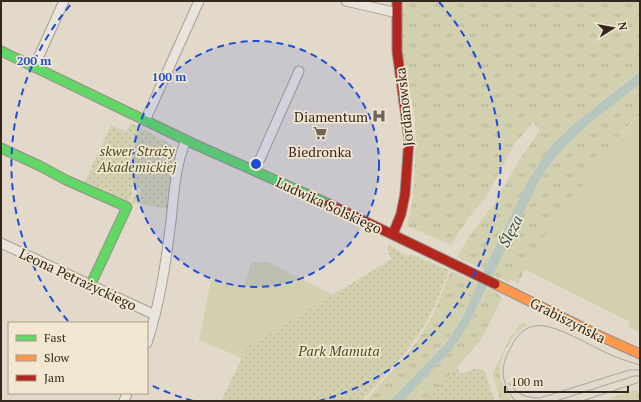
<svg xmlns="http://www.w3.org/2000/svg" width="641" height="402" font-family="'PT Serif',serif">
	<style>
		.grass { fill: url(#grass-tufts) }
		.park { fill: url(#park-dots) }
		.garden { fill: #d2d0ae }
		.water { fill: #b7c6bc }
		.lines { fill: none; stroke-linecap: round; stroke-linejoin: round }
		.street-casing { stroke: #a79e94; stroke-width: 11 }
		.fast-casing { stroke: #968e84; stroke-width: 11 }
		.slow-casing { stroke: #968e84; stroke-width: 11 }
		.jam-casing { stroke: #968e84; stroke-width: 11 }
		.street { stroke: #eae5dc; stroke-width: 9 }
		.fast { stroke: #63d668; stroke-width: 9 }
		.slow { stroke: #ff974d; stroke-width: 9 }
		.jam { stroke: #b3261e; stroke-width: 9 }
		.tram { stroke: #a9a39c; stroke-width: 1 }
		.ring { fill: none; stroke: #1d4ed8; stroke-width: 2; stroke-dasharray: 7 5 }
		.labels { text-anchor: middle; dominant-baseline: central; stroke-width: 3.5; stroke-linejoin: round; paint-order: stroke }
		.street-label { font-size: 14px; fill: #34271d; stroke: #f3e7d1 }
		.poi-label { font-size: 14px; fill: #34271d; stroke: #f3e7d1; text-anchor: end }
		.park-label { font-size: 14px; font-style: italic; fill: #474f25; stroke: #f3e7d1 }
		.water-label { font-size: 15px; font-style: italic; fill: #2d534f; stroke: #f3e7d1 }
		.centre { fill: #1d4ed8; stroke: #f3e7d1; stroke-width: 2 }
		.ring-label { font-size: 12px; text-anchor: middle; font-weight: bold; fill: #1d4ed8; stroke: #f3e7d1; stroke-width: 3.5; stroke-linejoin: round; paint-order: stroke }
	</style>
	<defs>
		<pattern id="grass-tufts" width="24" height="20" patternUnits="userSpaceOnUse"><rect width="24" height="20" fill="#d2d0ae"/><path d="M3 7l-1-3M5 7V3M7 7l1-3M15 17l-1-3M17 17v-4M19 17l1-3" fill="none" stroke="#b5b395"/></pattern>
		<pattern id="park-dots" width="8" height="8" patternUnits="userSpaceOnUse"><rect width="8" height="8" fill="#d2d0ae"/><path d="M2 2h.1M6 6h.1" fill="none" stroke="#b5b395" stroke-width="1.8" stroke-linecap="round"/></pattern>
	</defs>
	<rect width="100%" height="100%" fill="#e2d9cb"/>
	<g class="grass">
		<polygon points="402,1 640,1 640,70 574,124 550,147 503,230 484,270 457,257 473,231 494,204 518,162 540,130 533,122 514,145 485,199 471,214 451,245 407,226 413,199 416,145 415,118 410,90 405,78 401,42"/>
		<path d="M640,83v32c-17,13 -28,32 -41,49 -29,38 -61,76 -81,120l-8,-5 -2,3 -15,-7 48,-98c27,-40 62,-64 99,-94z"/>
		<path d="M451,271l27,12c-9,22 -20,43 -35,62 -16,20 -35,38 -53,56h-24c21,-26 47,-49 63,-79 9,-16 14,-34 22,-51z"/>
		<polygon points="488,288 496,292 502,298 481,340 426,401 403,401 452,350 469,324"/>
		<path d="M522,323h2l4,2c-15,6 -30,34 -28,50 1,9 7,18 12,26h-12l-7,-28 19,-40 3,1 4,-10z"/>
		<polygon points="635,390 640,393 640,401 602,401"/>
	</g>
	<g class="park">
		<polygon points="131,123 171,144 173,161 167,209 135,203 134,205 131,203 135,193 139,195 142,189 134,186 131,191 133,192 129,202 85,182 111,125 126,132"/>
		<path d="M389,245l19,12 2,-3 39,16c-7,18 -14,38 -24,54 -17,29 -41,52 -63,77h-141l26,-54 143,-87 1,-2 -4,-9z"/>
		<path d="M457,367l4,7c9,-4 17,-9 24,-2l10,29h-69z"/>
	</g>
	<g class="garden">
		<polygon points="640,115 640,333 628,327 630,322 524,269 558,216 600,163 615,141"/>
		<polygon points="251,262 268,262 333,295 247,347 242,358 199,340 211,280 244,286"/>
	</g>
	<path class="water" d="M640,71v13c-38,29 -72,53 -99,93l-72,147 -17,26 -49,51h-13l42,-43 12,-13 13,-19 7,-12 20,-44 44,-89 22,-34 24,-23z"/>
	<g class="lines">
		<defs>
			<g id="street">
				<polyline points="346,1 397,13"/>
				<polyline points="34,67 64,1"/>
				<polyline points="145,121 199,1"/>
				<polyline points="260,159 299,71"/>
				<polyline points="1,243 155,315"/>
				<path d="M147,343c13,-40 19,-81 24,-122 3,-27 4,-55 15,-81"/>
				<polyline points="124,401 127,393"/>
			</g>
			<g id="fast">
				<polyline points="1,51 194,144 329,204"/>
				<polyline points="1,148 40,166 66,180 127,207 91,284"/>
			</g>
			<polyline id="slow" points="495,284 600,336 640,354"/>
			<g id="jam">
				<polyline points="329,204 495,284"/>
				<polyline points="393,234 401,214 405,194 409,139 397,51 397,1"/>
			</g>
		</defs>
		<use href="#street" class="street-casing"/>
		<use href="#fast" class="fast-casing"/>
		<use href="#slow" class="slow-casing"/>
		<use href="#jam" class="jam-casing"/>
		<use href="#street" class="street"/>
		<use href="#fast" class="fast"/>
		<use href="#slow" class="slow"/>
		<use href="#jam" class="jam"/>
		<g class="tram">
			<path d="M509,383c8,12 18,15 31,15l89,-28h11"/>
			<path d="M515,401c-12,-16 -16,-30 -7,-48 6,-12 12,-25 27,-27 18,-4 57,21 76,29 9,4 19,7 29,10"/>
			<polyline points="556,401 634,376 640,376"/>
			<polyline points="582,401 640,382"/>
		</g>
	</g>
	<circle cx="256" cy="164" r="123" fill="#1d4ed8" fill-opacity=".12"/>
	<g class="ring">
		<circle cx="256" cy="164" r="123"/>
		<path d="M193 401A245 245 0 0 1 149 384M68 321A245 245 0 0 1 73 2M439 2A245 245 0 0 1 319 401"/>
	</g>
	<defs>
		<symbol id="hospital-bare" viewBox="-9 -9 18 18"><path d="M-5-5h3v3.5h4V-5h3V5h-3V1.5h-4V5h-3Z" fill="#71655a" stroke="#f3e7d1" stroke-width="2.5" paint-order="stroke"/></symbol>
		<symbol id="supermarket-bare" viewBox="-9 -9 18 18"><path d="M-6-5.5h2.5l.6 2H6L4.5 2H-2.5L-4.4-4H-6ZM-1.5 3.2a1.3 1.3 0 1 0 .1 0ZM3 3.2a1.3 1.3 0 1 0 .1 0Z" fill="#71655a" stroke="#f3e7d1" stroke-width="2.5" paint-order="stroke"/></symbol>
	</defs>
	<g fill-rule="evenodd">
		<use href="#hospital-bare" x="369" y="106" width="20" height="20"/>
		<use href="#supermarket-bare" x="310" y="123" width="20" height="20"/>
	</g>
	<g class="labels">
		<g class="street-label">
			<text transform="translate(404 107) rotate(-96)">Jordanowska</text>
			<text transform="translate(329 205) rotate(25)">Ludwika Solskiego</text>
			<text transform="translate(78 279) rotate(25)">Leona Petrażyckiego</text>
			<text transform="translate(568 320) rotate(27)">Grabiszyńska</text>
		</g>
		<g class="poi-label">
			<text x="368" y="116">Diamentum</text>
			<text x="320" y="151" text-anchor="middle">Biedronka</text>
		</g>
		<g class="park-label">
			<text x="137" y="150">skwer Straży<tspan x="137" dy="16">Akademickiej</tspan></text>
			<text x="339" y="350">Park Mamuta</text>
		</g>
		<g class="water-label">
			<text transform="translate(510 231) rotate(-63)">Ślęza</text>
		</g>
	</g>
	<circle cx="256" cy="164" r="6" class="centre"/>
	<g class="ring-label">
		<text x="34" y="65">200 m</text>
		<text x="169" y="81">100 m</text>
	</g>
	<rect width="641" height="402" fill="none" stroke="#34271d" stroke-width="4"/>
	<rect x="8" y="322" width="140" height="72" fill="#f3e7d1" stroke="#a79a89"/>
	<rect x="16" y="335" width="20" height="6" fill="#63d668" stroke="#a79a89"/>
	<text x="44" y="342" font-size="12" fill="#34271d">Fast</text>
	<rect x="16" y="355" width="20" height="6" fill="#ff974d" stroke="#a79a89"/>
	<text x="44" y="362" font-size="12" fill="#34271d">Slow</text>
	<rect x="16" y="375" width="20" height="6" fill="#b3261e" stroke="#a79a89"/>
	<text x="44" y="382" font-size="12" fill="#34271d">Jam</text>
	<g transform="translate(613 28) rotate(79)" stroke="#f3e7d1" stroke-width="3" paint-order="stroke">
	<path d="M0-3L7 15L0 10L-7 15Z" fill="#34271d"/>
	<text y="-6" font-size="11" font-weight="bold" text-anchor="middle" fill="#34271d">N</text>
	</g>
	<path d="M505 386v6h123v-6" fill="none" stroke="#34271d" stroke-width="2"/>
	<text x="511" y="386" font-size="12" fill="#34271d" stroke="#f3e7d1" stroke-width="3" paint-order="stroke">100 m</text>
</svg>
